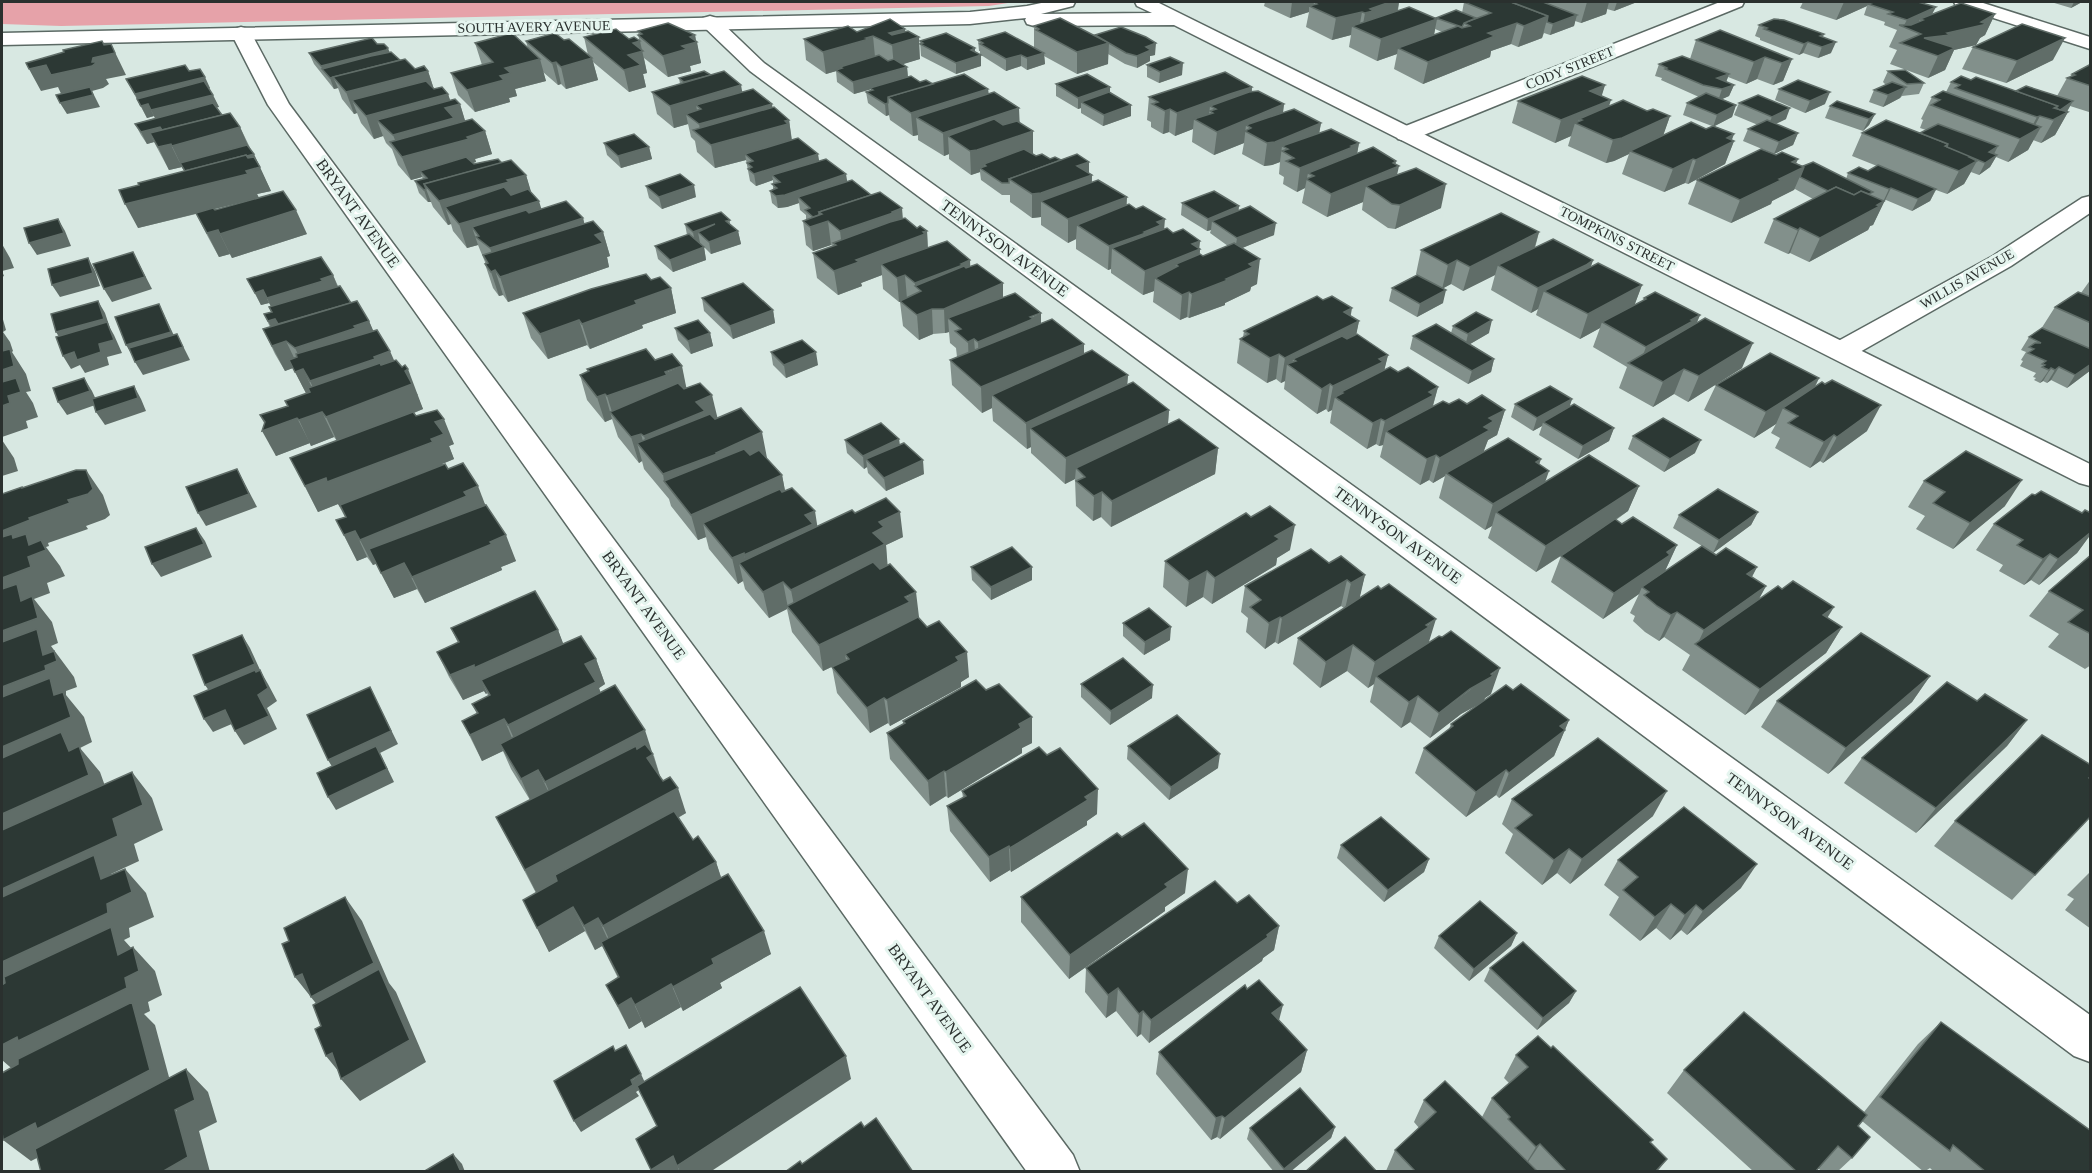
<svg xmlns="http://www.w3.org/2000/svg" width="2092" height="1173" font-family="'Times New Roman',serif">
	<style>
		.green { fill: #e6a2a9 }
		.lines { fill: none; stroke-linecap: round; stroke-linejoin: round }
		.minor-casing { stroke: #5b6964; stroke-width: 3 }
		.tertiary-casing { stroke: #5b6964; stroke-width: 3 }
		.minor { fill: #fff; fill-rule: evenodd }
		.tertiary { fill: #fff; fill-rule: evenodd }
		.wall { fill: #82908b; fill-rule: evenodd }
		.shaded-wall { fill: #606d68 }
		.building { fill: #2c3834; stroke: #606d68; stroke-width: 1.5 }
		.labels { text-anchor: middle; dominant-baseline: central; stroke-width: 6; stroke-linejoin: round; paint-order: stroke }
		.far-street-label { font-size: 14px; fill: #2a302e; stroke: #e5f5ef }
		.street-label { font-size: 16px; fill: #2a302e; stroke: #e5f5ef }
	</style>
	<rect width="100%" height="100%" fill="#d8e8e2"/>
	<polygon class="green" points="2,2 1014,2 989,6 61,26 2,24"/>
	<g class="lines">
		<defs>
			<g id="minor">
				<polygon points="1720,2 1744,2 1742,6 1414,139 1406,141 1398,139 1395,134 1398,129"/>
				<polygon points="1954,2 1980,2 2090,37 2090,49 1956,6"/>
				<polygon points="710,16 717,18 764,63 2090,1015 2090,1062 2074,1056 750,71 703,26 701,22 703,18"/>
				<polygon points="241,27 248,29 251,33 289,104 1073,1155 1080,1172 1027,1172 268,105 231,33 234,29"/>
				<polygon points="2090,196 2090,213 2011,266 1851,357 1841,359 1831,357 1827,351 1831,345 1993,256 2082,198"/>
			</g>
			<polygon id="tertiary" points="1046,2 1075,2 1073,6 1041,14 1152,13 1137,6 1135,2 1157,2 2090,464 2090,486 2079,483 1174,25 1034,26 1027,24 1025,20 1026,18 970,24 2,45 2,33 970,12 1027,6"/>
		</defs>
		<use href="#minor" class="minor-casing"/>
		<use href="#tertiary" class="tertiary-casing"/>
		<use href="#minor" class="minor"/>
		<use href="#tertiary" class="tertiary"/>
	</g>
	<g class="wall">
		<path d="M1265,2h134l-1,9 38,7 26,-5 2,-11h173l-23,9 -7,-2 -1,5 -25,9 -6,-2 -1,5 -24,9 -6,-2 -2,5 -24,9 -7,-3 -20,7 -1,6 -67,27 -29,-15 3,-15 -20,7 -28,-14 2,-12 -19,5 -26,-13 3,-15 -19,6 -26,-12zM1435,29l7,3 -8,3z"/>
		<polygon points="1803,2 1918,2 1933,14 1995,14 1985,35 1980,38 1976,45 1954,50 1945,70 1928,78 1890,64 1897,50 1889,47 1897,30 1884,25 1885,22 1864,15 1867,6 1836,20 1800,8"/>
		<polygon points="2051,2 2082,2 2071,8"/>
		<polygon points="1759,25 1824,34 1823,37 1831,53 1818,58 1803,53 1799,55 1760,40 1760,38 1755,36"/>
		<polygon points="1034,26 1095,36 1155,55 1150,56 1150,61 1137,68 1125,64 1108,54 1108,64 1077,74 1044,56 1045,64 1027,70 1021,66 1006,71 981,55 981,66 956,74 921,56 920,41 975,51 980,54 980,51 979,51 978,40 1034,47"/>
		<polygon points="905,29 905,32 920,59 902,64 907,67 908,77 920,82 933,83 988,89 989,94 1020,122 1033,154 1032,154 1036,156 1061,160 1089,162 1089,173 1092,175 1092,183 1164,229 1200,241 1199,248 1200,249 1200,254 1203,256 1228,246 1210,233 1211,230 1207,231 1181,215 1182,203 1239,211 1274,235 1242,248 1257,284 1251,287 1250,291 1225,303 1225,305 1189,318 1187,317 1180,320 1153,302 1154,291 1143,295 1111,273 1111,269 1108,270 1076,249 1076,239 1068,243 1041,225 1041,217 1032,218 1010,202 1010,195 1002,195 981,180 980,172 971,175 949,159 949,154 944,156 918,140 918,135 913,136 890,120 889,115 886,116 868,103 866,92 871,90 871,89 854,94 837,82 836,71 826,74 806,60 804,39 857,32"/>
		<polygon points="638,31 695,35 701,63 690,66 691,71 668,77 644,58 647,73 643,74 646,87 629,92 593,62 598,80 566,89 561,84 558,85 543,72 546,81 515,89 517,96 509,98 510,102 475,112 458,95 451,73 482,65 475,43 528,49 526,41 564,40 588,55 584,37 629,39 639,40"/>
		<polygon points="1696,40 1792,59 1783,81 1773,85 1757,79 1746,84 1728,77 1726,82 1734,85 1729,96 1722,99 1736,105 1732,117 1714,126 1734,134 1732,140 1734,141 1725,164 1688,184 1685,183 1664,192 1622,174 1629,154 1614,161 1606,163 1568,146 1571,136 1555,143 1512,123 1518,101 1605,85 1601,96 1609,106 1647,111 1670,116 1663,135 1706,129 1712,126 1683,115 1687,103 1699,97 1661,80 1662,78 1655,76 1659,64 1690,59"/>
		<polygon points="377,44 400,60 415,69 428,71 434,89 448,94 450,100 460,104 465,121 485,131 492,154 475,159 476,162 473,163 474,164 502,163 526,175 531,193 541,209 583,218 584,223 603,232 610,256 607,257 609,267 508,302 503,295 499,296 493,288 485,264 485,262 478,245 467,248 453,231 451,224 448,225 433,207 431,202 428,202 419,193 415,181 423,179 422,177 411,180 398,165 392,149 386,143 383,136 374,139 361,123 357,113 354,114 342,99 338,88 334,89 314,64 309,53"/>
		<polygon points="1973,47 2053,60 2006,83 1962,69"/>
		<polygon points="2091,64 2091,111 2089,112 2070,106 2067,112 2068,112 2055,135 2041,143 2033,140 2028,150 2008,162 1996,157 1990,167 1979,175 1971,172 1964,184 1947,194 1936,190 1930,201 1912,211 1886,200 1884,201 1873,225 1870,226 1868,230 1809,262 1790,253 1788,254 1764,243 1774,219 1813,199 1795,189 1772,201 1771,204 1731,223 1688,204 1697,180 1796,163 1803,166 1846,179 1848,173 1868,171 1877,166 1852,156 1862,133 1920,133 1926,130 1920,128 1923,120 1921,119 1932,97 1946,92 1951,82 1971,80 2016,91 2057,96 2067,78 2070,77 2072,74"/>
		<polygon points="1147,65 1182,75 1159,83 1147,77"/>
		<polygon points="189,71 210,88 209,89 219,107 217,107 222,115 240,127 271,191 257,194 259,198 214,209 215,210 307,234 232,258 230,254 219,257 208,237 196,214 138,228 139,185 184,171 182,167 169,170 154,142 147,144 141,135 135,124 155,118 154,116 147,118 126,79"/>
		<polygon points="1888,71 1924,83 1919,94 1902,96 1900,98 1883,107 1869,102 1874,90 1886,85 1883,82"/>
		<polygon points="711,75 743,92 772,104 772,107 789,120 792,140 847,182 903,219 917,228 927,231 928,248 970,266 1003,283 1003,298 1084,353 1128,375 1127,384 1169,410 1168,424 1218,448 1215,474 1111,527 1101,517 1093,521 1076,506 1075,479 1065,484 1031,453 1031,447 1027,449 993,421 992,408 982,413 952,385 950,360 957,357 956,348 950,343 949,332 945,333 933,334 919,340 903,326 900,302 899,302 883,289 882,275 861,283 862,286 838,295 817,278 813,253 833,246 831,245 813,251 806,245 803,221 806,220 806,215 800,210 799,203 787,207 778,208 772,203 770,191 773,190 773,180 756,186 750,181 746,160 715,168 697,152 695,141 691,137 688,124 674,128 657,114 652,92 680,84 679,78"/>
		<polygon points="1056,84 1110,87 1110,93 1131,105 1131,116 1103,126 1081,113 1081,108 1078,109 1056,96"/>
		<polygon points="1252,87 1252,91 1284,104 1283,113 1321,123 1319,133 1359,143 1357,153 1395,164 1397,175 1441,208 1395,229 1388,228 1362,210 1363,202 1327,217 1302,203 1305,188 1297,192 1283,184 1284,177 1279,174 1280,162 1272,165 1264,166 1242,154 1244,143 1214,155 1192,142 1193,129 1175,136 1169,132 1163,134 1151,127 1151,122 1147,120 1149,97"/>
		<polygon points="1779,89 1825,104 1805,113 1775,100"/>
		<polygon points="1739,103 1786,119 1776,124 1798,133 1793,145 1774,154 1743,141 1748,129 1758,125 1734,115"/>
		<polygon points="1830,106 1875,114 1869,125 1863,131 1825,118"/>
		<polygon points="604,143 649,147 652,159 621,168 607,155"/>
		<polygon points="646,186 696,197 662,209 649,198"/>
		<polygon points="730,220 730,225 738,231 741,244 711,254 704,247 706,260 673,272 658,259 655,246 687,235 685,224"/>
		<polygon points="1539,232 1535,248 1593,260 1591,266 1642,285 1634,306 1643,301 1644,298 1700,315 1696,323 1742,368 1688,402 1674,394 1653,407 1619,388 1627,367 1593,347 1600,328 1580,339 1536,315 1538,309 1531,313 1491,290 1495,275 1463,291 1451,284 1443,288 1443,303 1417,317 1389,301 1392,288 1417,275 1416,274 1421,250"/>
		<polygon points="333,275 338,286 351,303 369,321 373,331 418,395 417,395 423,409 414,413 416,416 454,444 449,446 454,459 442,464 443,465 448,469 486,505 516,561 501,567 502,570 425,603 417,589 394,598 376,564 373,565 367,557 357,561 336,520 345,517 338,504 318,512 290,458 337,441 334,437 311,446 310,443 276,456 264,423 260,415 288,406 306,393 293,368 285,371 275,354 263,329 270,327 264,314 271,312 269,307 271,306 269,303 261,305 247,279"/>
		<polygon points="2091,279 2091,370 2067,388 2051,380 2047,383 2043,381 2040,383 2034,380 2036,378 2033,377 2036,373 2020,366 2023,361 2021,360 2026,352 2021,350 2029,337 2041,329 2055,307 2081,293"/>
		<polygon points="651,280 671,288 676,313 642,325 643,328 590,349 587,345 548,359 531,338 523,313"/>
		<polygon points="702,298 773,310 775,323 733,339 704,311"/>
		<polygon points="1351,316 1359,321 1356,334 1388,355 1384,370 1398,372 1438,387 1433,406 1449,404 1467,404 1505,410 1497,435 1488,440 1483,452 1539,464 1545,483 1639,486 1628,511 1616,520 1622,524 1677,545 1665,571 1702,546 1673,528 1679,515 1758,512 1751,525 1713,553 1716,555 1757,567 1752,577 1766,586 1758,600 1827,617 1842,627 1826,653 1745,715 1682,670 1690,655 1664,637 1659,641 1645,632 1633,621 1635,616 1630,613 1639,594 1603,619 1551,582 1561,556 1567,552 1536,572 1488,538 1492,526 1485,530 1439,498 1445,476 1433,483 1429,480 1420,485 1380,457 1383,445 1379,446 1376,444 1367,449 1330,423 1332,410 1328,412 1326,409 1317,414 1284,389 1285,381 1281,383 1276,379 1267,383 1237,363 1240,339 1243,337 1244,331"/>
		<polygon points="1453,326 1489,333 1470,344 1494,359 1491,372 1468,384 1410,349 1413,336 1451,333"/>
		<polygon points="675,328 710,333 713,346 691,354 678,340"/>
		<polygon points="771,352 818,365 786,378 773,365"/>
		<polygon points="655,360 687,388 717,418 767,458 766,458 782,475 785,491 817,526 855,513 903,537 886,545 887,566 919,617 918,618 969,677 961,682 961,687 890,726 888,723 870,733 837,693 832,667 846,660 823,671 792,632 787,609 769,618 745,589 743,581 738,584 709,549 706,537 698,540 671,506 669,499 644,469 642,461 639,463 618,437 612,419 605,422 587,400 580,375 588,372 587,369"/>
		<polygon points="1819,378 1815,387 1867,431 1823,463 1820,461 1810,468 1775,448 1780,438 1771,433 1776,424 1754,438 1704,410 1716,385"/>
		<polygon points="1572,399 1569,407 1614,428 1609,441 1578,459 1539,435 1542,426 1533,431 1511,417 1515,404"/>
		<polygon points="1633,436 1695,453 1664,472 1628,449"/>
		<polygon points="899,439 900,445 924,474 886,491 868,473 867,467 864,469 847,453 845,440"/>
		<polygon points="1924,481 2005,506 1953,549 1916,529 1925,516 1908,507"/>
		<polygon points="2082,513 2091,513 2091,534 2077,553 2039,585 2031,580 2024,585 1999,571 2003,565 1976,550 1994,524"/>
		<polygon points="1290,550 1277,558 1276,565 1212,604 1203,597 1186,607 1163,587 1165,561"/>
		<polygon points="2091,555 2091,665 2085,669 2048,647 2059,634 2029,616 2049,591"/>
		<polygon points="1329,563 1365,575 1359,598 1429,642 1491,694 1485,698 1484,701 1513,690 1569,720 1554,756 1499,798 1496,795 1466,817 1415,773 1424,748 1449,729 1451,724 1477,705 1461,714 1430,738 1410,722 1401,728 1370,702 1374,684 1368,688 1347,671 1320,688 1293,664 1298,638 1344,608 1341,606 1278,644 1275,642 1265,649 1246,632 1248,618 1241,612 1245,586"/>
		<polygon points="971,567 1032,580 991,600 972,580"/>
		<polygon points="1123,623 1170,640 1144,655 1123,636"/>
		<polygon points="451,628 558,630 563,644 596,659 605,684 599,688 600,693 654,756 661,779 686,813 678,818 693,840 716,862 721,877 771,954 720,983 722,988 683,1011 681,1007 645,1028 642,1021 629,1029 606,985 618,978 602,946 595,950 585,931 549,952 523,900 536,893 496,817 530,800 511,769 503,751 482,761 462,721 477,714 472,704 488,696 487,693 486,694 484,691 463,700 449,677 437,652 458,643"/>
		<polygon points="1930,676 1912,702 1828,774 1761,727 1777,701"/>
		<polygon points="1081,684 1152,698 1110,725 1081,697"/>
		<polygon points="986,690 1032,717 1032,743 1022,748 1022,753 948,798 946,796 930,806 890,759 887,733 903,724 903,721"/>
		<polygon points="1977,701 2027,720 2007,746 1916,833 1844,783 1862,758"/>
		<polygon points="1128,746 1218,768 1169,800 1127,759"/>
		<polygon points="2091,777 2089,779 2091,816 2012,900 1934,846 1955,821"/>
		<polygon points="962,791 1097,814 1087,821 1087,825 1011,872 1010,870 990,882 950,831 947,806 963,798"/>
		<polygon points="1512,799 1653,816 1570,884 1557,873 1542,885 1505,853 1513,834 1502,824"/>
		<polygon points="1122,837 1185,893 1165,907 1165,911 1069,979 1021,922 1021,897"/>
		<polygon points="1341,845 1429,859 1424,872 1384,902 1337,858"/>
		<polygon points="1618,860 1741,888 1687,935 1681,930 1670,940 1656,928 1640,941 1609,915 1619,897 1604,885"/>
		<polygon points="2091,871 2091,929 2065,910 2074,899 2067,895"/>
		<polygon points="1237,903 1279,926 1274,950 1263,958 1262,961 1149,1043 1141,1034 1137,1037 1116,1011 1106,1018 1085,992 1086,968"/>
		<polygon points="1517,933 1511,946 1469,981 1434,948 1439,936"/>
		<polygon points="1490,968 1576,991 1569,1003 1537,1030 1484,981"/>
		<polygon points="1247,989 1307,1050 1301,1072 1220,1139 1217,1137 1211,1140 1156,1074 1159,1052"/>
		<polygon points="1941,1022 2091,1172 1934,1172 1930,1168 1924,1172 1862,1121 1858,1126 1852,1158 1837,1172 1822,1172 1818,1168 1815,1172 1754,1172 1667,1093 1684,1070 1864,1112 1918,1044"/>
		<polygon points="1516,1055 1650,1143 1667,1159 1657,1172 1387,1172 1386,1171 1395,1150 1419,1128 1414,1122 1424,1100 1482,1117 1492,1098 1509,1083 1504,1078"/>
		<polygon points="1335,1127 1331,1138 1290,1172 1274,1172 1247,1139 1250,1128"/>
	</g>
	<g class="shaded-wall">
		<polygon points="1292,2 1341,2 1317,4 1314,2 1313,8 1309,6 1309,12 1290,18"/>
		<polygon points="1390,2 1399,2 1396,19 1362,30 1365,13 1370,9"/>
		<polygon points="1587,2 1609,2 1606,14 1581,23"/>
		<polygon points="1617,2 1637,2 1614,11"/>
		<polygon points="1844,2 1875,2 1868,4 1867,6 1836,20"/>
		<polygon points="2074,2 2082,2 2071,8"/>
		<polygon points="1936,7 1930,18 1923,20 1920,19 1917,24 1903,27 1907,20"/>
		<polygon points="1362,12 1359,29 1352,26 1351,35 1332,40 1336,18"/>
		<polygon points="1995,14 1985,35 1980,38 1976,45 1954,50 1945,70 1928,78 1938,56 1924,38 1947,33 1981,22"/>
		<polygon points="1577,15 1574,26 1550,35 1553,24"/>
		<polygon points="1548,16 1542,38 1518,47 1524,26"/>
		<polygon points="1437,19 1433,40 1398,48 1397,54 1377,61 1381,39"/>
		<polygon points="1517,23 1511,44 1491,51 1490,57 1423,84 1428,62 1488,33"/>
		<polygon points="905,29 906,41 919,37 920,59 894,67 892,45 889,33"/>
		<polygon points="695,35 696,42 697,42 701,63 690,66 691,71 668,77 663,56 682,46 690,37"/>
		<polygon points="873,36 875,57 840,67 840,70 826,74 823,52"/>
		<polygon points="2065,38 2053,60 2006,83 2017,61"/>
		<polygon points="640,41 647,73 643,74 646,87 629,92 624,70 633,43"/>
		<polygon points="1808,42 1803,53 1799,55 1804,44"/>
		<polygon points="1836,42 1831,53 1818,58 1822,47"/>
		<polygon points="1109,43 1108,64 1077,74 1077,52"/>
		<polygon points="1156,43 1155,55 1150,56 1150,61 1137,68 1137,56 1146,47"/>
		<polygon points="111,44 126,75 106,79 109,84 103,88 92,91 100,107 67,114 60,103 63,98 58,87 41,91 29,69 46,65 92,62 93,58"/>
		<polygon points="388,48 392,59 322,69 325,78 321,66"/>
		<polygon points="975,48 975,57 981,55 981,66 956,74 956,63 971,50"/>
		<polygon points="1044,53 1045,64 1027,70 1027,58"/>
		<polygon points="1021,55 1021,66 1006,71 1006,59"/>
		<polygon points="1765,57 1757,79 1746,84 1754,62"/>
		<polygon points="592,58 598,80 566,89 561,67"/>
		<polygon points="540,59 546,81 515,89 517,96 509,98 510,102 475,112 467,90 500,76 505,68"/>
		<polygon points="1792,59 1783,81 1773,85 1782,63"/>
		<polygon points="556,62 561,84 558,85 552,63"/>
		<polygon points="1183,63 1182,75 1159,83 1160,72"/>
		<polygon points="907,67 908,79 854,94 853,82"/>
		<polygon points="428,71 435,93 352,100 357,113 354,114 346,92"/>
		<polygon points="1729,74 1725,85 1717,78"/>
		<polygon points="205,77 210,88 140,106 135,94"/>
		<polygon points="333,77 338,88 334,89 330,78"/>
		<polygon points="741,85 745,107 701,109 696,105 699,121 686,114 688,124 674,128 670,106"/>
		<polygon points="1605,85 1599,105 1611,100 1604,122 1582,120 1579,119 1577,124 1575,123 1571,136 1555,143 1561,120 1590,91"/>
		<polygon points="1734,85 1729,96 1718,101 1722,89"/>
		<polygon points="1110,87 1110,99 1081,102 1081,108 1078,109 1078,98"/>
		<polygon points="1252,87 1250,109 1210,106 1208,123 1194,119 1193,129 1175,136 1177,113 1230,94"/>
		<polygon points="1906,87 1900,98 1883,107 1888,95"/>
		<polygon points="988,89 989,111 916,117 918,135 913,136 911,113"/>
		<polygon points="1830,92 1825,104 1805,113 1810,101"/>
		<polygon points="448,94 452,106 460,104 467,127 467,137 485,131 492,154 475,159 476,162 425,176 420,171 422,177 411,180 393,135 377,120 383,136 374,139 366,116"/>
		<polygon points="213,95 219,107 157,122 151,110"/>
		<polygon points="2073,101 2066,113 2068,112 2055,135 2041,143 2059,111"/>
		<polygon points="888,103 889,115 886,116 885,104"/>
		<polygon points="148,104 154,116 147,118 141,106"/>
		<polygon points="772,104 775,126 701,137 699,124"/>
		<polygon points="1284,104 1281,126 1251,128 1246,125 1244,143 1214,155 1217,132"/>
		<polygon points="1131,105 1131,116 1103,126 1104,115"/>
		<polygon points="1736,105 1732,117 1713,127 1717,115"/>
		<polygon points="1019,108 1020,130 948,136 949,154 944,156 943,133"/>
		<polygon points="1790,108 1786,119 1767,128 1772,117"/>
		<polygon points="1170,109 1169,132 1163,134 1165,111"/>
		<polygon points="1875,114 1869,125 1863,131 1869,119"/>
		<polygon points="1670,116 1662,139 1630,151 1629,154 1614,161 1606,163 1613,140"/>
		<polygon points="2040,116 2031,133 2041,127 2028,150 2008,162 2020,139 2028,134 2037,117"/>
		<polygon points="789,120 792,143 745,154 746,160 715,168 711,145"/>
		<polygon points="1321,123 1317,146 1288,149 1282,146 1280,162 1272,165 1264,166 1267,143"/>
		<polygon points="160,127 166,139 150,133 154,142 147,144 141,132"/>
		<polygon points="240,127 250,150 183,169 172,146"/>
		<polygon points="1033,131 1033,154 986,170 986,166 984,164 984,171 980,168 980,172 971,175 970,151"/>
		<polygon points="164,133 171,145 182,167 169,170 158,147"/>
		<polygon points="1798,133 1793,145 1774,154 1779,142"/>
		<polygon points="1734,134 1730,143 1734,141 1725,164 1688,184 1696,160 1727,138"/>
		<polygon points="1359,143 1355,166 1308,173 1305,188 1297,192 1300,168"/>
		<polygon points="1998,146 1992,158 1989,152"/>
		<polygon points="649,147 652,159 621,168 618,156"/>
		<polygon points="254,154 271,191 257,194 259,198 138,228 125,204 241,157"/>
		<polygon points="818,154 820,166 772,175 773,180 756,186 754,174"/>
		<polygon points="1997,155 1990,167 1979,175 1985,163"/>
		<polygon points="1971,156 1965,168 1977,161 1964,184 1947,194 1959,171"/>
		<polygon points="1693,159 1685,183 1664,192 1673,169"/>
		<polygon points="1798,159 1792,173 1804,167 1794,190 1772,201 1771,204 1731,223 1740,200 1792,162"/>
		<polygon points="1396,161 1395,168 1399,166 1394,189 1366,186 1363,202 1327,217 1331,194"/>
		<polygon points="1089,162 1089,176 1092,175 1091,198 1041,201 1041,217 1032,218 1032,194 1077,166"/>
		<polygon points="846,174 848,186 798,197 799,203 787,207 778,208 776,196"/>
		<polygon points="526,175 533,198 445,207 451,224 448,225 439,201"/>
		<polygon points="1446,184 1441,208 1395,229 1400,205"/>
		<polygon points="694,185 696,197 662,209 659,197"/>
		<polygon points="1891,188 1873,225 1870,226 1868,230 1809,262 1820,238 1883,202 1889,189"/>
		<polygon points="426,189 431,202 428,202 424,190"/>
		<polygon points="1936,189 1930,201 1912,211 1918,199"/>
		<polygon points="1127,197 1126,221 1077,225 1076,239 1068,243 1068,219"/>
		<polygon points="539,201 546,224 479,236 472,227 478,245 467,248 459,224"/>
		<polygon points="1239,206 1238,219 1212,221 1211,230 1207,231 1208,219"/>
		<polygon points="902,208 904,232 843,255 840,231"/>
		<polygon points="296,210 307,234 232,258 220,234"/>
		<polygon points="583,218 589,242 498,272 490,248"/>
		<polygon points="58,219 65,231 71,246 37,255 29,243"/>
		<polygon points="1165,219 1163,243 1112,248 1111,269 1108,270 1109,246 1144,232 1157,222"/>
		<polygon points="828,221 831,245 813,251 810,227"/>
		<polygon points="1276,223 1274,235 1235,251 1237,238"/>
		<polygon points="715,224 698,232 700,243 695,244 693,232"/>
		<polygon points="1800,228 1790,253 1788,254 1798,230"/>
		<polygon points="218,230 230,254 219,257 207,233"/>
		<polygon points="738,231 741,244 711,254 709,242"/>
		<polygon points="927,231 928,255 881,264 882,275 861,283 862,286 838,295 834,271 856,260"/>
		<polygon points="603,232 610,256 607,257 609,267 508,302 500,277"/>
		<polygon points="1539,232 1532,256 1498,265 1495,275 1463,291 1470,267"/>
		<polygon points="1200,241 1199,250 1200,249 1198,273 1176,264 1174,283 1155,278 1154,291 1143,295 1145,271"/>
		<polygon points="2,244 10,258 14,268 2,271 4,276 2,277"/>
		<polygon points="704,247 706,260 673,272 670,260"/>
		<polygon points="133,252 152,289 112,302 104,289"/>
		<polygon points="88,258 95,271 100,286 60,297 52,285"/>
		<polygon points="1260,259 1257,284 1251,287 1250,291 1225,303 1225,305 1189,318 1192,294 1226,279 1249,264"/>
		<polygon points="970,260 971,284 921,291 915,286 915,283"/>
		<polygon points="1457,260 1451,284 1442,289 1448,265"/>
		<polygon points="1593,260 1585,284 1544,291 1538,309 1531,313 1538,288"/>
		<polygon points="495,270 503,295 499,296 491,272"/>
		<polygon points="333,275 338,288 273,311 267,298"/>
		<polygon points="905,275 907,299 899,302 897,278"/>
		<polygon points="1003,283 1003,308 948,318 949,332 945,333 944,309"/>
		<polygon points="1642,285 1633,309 1602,322 1600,328 1580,339 1588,314"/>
		<polygon points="671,288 676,313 642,325 643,328 590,349 582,324 635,301"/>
		<polygon points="263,290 269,303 261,305 255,293"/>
		<polygon points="1446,290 1443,303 1417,317 1420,304"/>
		<polygon points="1189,292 1187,317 1180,320 1182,295"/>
		<polygon points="98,301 105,313 110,328 114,335 122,353 107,357 109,365 85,373 80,365 71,369 63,356 99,344 64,345 56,332"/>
		<polygon points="159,304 178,344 134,358 126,345"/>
		<polygon points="1352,308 1349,326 1359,321 1354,346 1293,359 1292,367 1287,364 1285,381 1281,383 1285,358 1344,312"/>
		<polygon points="932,309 933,334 919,340 917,315"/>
		<polygon points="773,310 775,323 733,339 730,326"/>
		<polygon points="1041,313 1041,338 979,367 978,342"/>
		<polygon points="1700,315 1690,340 1638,368 1646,347"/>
		<polygon points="2,316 6,330 3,332 10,342 13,351 12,352 26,374 31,391 26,392 33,403 38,417 26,421 28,428 2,437"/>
		<polygon points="275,319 281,332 275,334 268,321"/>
		<polygon points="579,320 587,345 548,359 540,334"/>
		<polygon points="1492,320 1489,333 1465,347 1468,334"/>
		<polygon points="369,321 380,346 307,373 295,348"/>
		<polygon points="710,333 713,346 691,354 688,341"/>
		<polygon points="177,334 190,360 143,375 135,362"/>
		<polygon points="974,339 976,364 969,367 968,342"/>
		<polygon points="286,341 298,366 285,371 272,346"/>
		<polygon points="1753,343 1742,368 1688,402 1699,376"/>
		<polygon points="1084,344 1084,369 992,395 992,408 982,413 981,387"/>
		<polygon points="390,351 401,376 322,407 310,381"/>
		<polygon points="816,352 818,365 786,378 784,365"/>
		<polygon points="1279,354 1276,379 1267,383 1270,358"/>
		<polygon points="1388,355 1382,380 1343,393 1341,392 1339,401 1335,397 1332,410 1328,412 1333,386 1379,359"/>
		<polygon points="1494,359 1491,372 1468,384 1472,371"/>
		<polygon points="2091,364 2091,370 2067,388 2075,375"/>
		<polygon points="682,366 687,391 613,415 607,396"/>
		<polygon points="2059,367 2051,380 2047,383 2055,370"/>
		<polygon points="2051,368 2043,381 2040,383 2049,370"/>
		<polygon points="303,369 315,394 308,397 295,372"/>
		<polygon points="408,369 423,409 338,443 326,417"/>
		<polygon points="1684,369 1674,394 1653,407 1663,382"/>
		<polygon points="1128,375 1126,401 1030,428 1031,447 1027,449 1026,423"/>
		<polygon points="84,378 92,391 98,404 67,415 58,402"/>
		<polygon points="1819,378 1806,404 1783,408 1776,424 1754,438 1766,412"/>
		<polygon points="1330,384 1326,409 1317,414 1322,389"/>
		<polygon points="134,386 141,399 146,411 105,425 96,412"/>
		<polygon points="1438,387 1431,412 1386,431 1383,445 1379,446 1385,421"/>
		<polygon points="605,394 612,419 605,422 597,397"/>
		<polygon points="712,395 718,420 650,458 644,436 696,402"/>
		<polygon points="1572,399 1568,412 1543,422 1542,426 1533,431 1537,418"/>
		<polygon points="1881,405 1867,431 1823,463 1837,437"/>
		<polygon points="1169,410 1167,436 1076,468 1075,479 1065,484 1066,458"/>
		<polygon points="1505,410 1497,435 1488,440 1482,456 1446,473 1445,476 1433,483 1440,458 1484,427 1489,418"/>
		<polygon points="322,412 334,437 311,446 299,420"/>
		<polygon points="297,418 310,443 276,456 262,431"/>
		<polygon points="444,419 454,444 449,446 454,459 442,464 444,468 340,507 338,504 318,512 305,486 431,439 435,422"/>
		<polygon points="1381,419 1376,444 1367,449 1373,423"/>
		<polygon points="1614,428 1609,441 1578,459 1583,446"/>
		<polygon points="762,432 767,458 722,478 664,481 663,474 716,453"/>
		<polygon points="641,434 647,456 637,443 642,461 639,463 631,437"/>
		<polygon points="1834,435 1820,461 1810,468 1824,442"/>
		<polygon points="899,439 900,452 866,459 867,467 864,469 863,456"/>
		<polygon points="2,440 14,458 18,471 2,476"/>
		<polygon points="1701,440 1695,453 1664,472 1670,459"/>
		<polygon points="1218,448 1215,474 1111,527 1112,501"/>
		<polygon points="1436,455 1429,480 1420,485 1427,459"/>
		<polygon points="1541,459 1534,480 1549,471 1540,497 1496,512 1492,526 1485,530 1493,504 1536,462"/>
		<polygon points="923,460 924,474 886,491 884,478"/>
		<polygon points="237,469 257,507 206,526 198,513"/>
		<polygon points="86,470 103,495 110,515 105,519 86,526 88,529 48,543 49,546 46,547 60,566 65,576 47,583 50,593 34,599 52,622 58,643 51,646 74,677 77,687 66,691 66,695 84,717 92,742 80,748 100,772 110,800 2,850 2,531 22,487 41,512 68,500"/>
		<polygon points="782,475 787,501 703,523 706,537 698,540 691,515"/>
		<polygon points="2022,480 2005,506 1953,549 1970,523"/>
		<polygon points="478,486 488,512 373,565 360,540"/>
		<polygon points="1639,486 1628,511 1536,572 1546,546"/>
		<polygon points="1102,492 1101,517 1093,521 1094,496"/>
		<polygon points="815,511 819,537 749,574 744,555 805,515"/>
		<polygon points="900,512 903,537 886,545 888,570 796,616 791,590 873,533 879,522"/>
		<polygon points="1758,512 1751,525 1713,553 1719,540"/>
		<polygon points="1295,525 1290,550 1277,558 1276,565 1212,604 1215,578 1275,536"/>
		<polygon points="196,528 205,541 212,557 161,577 152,564"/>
		<polygon points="2091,529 2091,534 2077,553 2039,585 2058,559"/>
		<polygon points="355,531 367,557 357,561 344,535"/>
		<polygon points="506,535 516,561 501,567 502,570 425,603 412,577"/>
		<polygon points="1677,545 1665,571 1642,587 1639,594 1603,619 1614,593"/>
		<polygon points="744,553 748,574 739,563 743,581 738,584 732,558"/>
		<polygon points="2050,554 2031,580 2024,585 2043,559"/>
		<polygon points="404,563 417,589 394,598 381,573"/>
		<polygon points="1032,567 1032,580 991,600 991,587"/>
		<polygon points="1757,567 1743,593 1747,574"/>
		<polygon points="1207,571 1203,597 1186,607 1189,581"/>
		<polygon points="1365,575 1359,601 1345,609 1351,583"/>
		<polygon points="1347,580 1341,606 1278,644 1282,618"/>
		<polygon points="783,582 788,608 787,606 787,609 769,618 763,592"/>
		<polygon points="1766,586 1752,612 1697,645 1704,630"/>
		<polygon points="916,592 919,617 845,654 846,660 823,671 819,645"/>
		<polygon points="1834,607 1818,633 1823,615"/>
		<polygon points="1677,612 1664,637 1659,641 1671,615"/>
		<polygon points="1280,617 1275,642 1265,649 1269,623"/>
		<polygon points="1436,619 1428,645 1376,676 1374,684 1368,688 1375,662"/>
		<polygon points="1171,627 1170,640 1144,655 1145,642"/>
		<polygon points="1842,627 1826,653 1745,715 1760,689"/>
		<polygon points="558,630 568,656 481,680 487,693 486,694 484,691 463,700 450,675"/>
		<polygon points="242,635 250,648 261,672 268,684 277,701 267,708 277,729 244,745 235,731 258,695 214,698 205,685"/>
		<polygon points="1353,645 1347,671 1320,688 1326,662"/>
		<polygon points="967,652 969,677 961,682 961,687 890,726 887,700 956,657"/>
		<polygon points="596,659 605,684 599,688 606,707 519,750 508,725 585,664"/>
		<polygon points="1500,668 1491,694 1485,698 1483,702 1461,714 1430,738 1439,713"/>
		<polygon points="1930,676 1912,702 1828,774 1846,748"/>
		<polygon points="1153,685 1152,698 1110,725 1111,711"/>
		<polygon points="370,687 398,744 380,753 394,782 336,810 328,797 336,773 328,760"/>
		<polygon points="1418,696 1410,722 1401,728 1409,702"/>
		<polygon points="884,698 888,723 870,733 867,708"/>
		<polygon points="225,710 234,723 213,732 204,719"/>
		<polygon points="1032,717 1032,743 1022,748 1022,753 948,798 946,772 1019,724"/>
		<polygon points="504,719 515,745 500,744 503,751 482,761 470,735"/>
		<polygon points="1569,720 1554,756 1499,798 1509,773 1560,726"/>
		<polygon points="2027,720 2007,746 1916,833 1936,808"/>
		<polygon points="645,730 661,780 556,807 545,782"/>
		<polygon points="1220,754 1218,768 1169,800 1171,787"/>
		<polygon points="538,770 550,795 532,804 521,779"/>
		<polygon points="1506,770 1496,795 1466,817 1476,792"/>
		<polygon points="944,771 946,796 930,806 928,781"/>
		<polygon points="132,772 152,798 163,830 134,844 139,861 111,874 116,880 125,869 146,893 154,917 129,928 130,937 124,940 133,950 133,947 155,971 162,995 148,1002 150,1011 144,1014 155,1025 173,1092 59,1147 31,1161 3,1140 17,1073 2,1060 2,889 113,819"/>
		<polygon points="678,788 686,813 537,894 525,870"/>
		<polygon points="1098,789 1097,814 1087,821 1087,825 1011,872 1010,848"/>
		<polygon points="1667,791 1653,816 1570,884 1582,859"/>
		<polygon points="1009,846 1010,870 990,882 989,857"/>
		<polygon points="1569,849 1557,873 1542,885 1554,860"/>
		<polygon points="1429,859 1424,872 1384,902 1388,890"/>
		<polygon points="716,862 724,887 614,950 603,926"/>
		<polygon points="1757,864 1741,888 1687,935 1703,911"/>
		<polygon points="1188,869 1185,893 1165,907 1165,911 1069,979 1070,955 1165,884"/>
		<polygon points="345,897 362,921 389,983 396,992 426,1062 360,1101 341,1079 344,1078 326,1056 330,1021 295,977"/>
		<polygon points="1671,904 1656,928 1640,941 1655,917"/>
		<polygon points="1696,905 1681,930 1670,940 1685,915"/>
		<polygon points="573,907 585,931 549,952 537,928"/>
		<polygon points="598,918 609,942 595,950 584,926"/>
		<polygon points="1279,926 1274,950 1263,958 1262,961 1149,1043 1151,1020"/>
		<polygon points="764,931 771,954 720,983 722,988 683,1011 673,987 712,959"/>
		<polygon points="1517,933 1511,946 1469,981 1474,969"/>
		<polygon points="671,984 681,1007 645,1028 635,1005"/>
		<polygon points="1118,988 1116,1011 1106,1018 1108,995"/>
		<polygon points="1576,991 1569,1003 1537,1030 1543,1018"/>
		<polygon points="631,998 642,1021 629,1029 618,1006"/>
		<polygon points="1283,1005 1277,1028 1272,1013"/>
		<polygon points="1143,1011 1141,1034 1137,1037 1139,1014"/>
		<polygon points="1307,1050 1301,1072 1220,1139 1225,1118"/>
		<polygon points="846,1056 851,1079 710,1172 680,1172 677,1166"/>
		<polygon points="186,1069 208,1092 217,1122 199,1131 210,1172 162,1172"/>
		<polygon points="641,1074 646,1085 636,1092 639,1096 581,1132 574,1121"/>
		<polygon points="1222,1116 1217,1137 1211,1140 1216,1118"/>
		<polygon points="1335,1127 1331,1138 1290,1172 1283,1172 1284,1169"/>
		<polygon points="1540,1144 1526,1165 1523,1168 1536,1147"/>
		<polygon points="453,1154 462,1164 465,1172 461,1172"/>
		<polygon points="673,1156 680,1172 652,1172 651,1170"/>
	</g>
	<g class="building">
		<polygon points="1314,2 1390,2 1370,9 1373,11 1365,13 1362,12 1336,18 1309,6 1317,4"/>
		<polygon points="1464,2 1511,2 1548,16 1524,26 1517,23 1488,33 1495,36 1428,62 1398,48 1458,26 1462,28 1470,26 1464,23 1491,13"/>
		<polygon points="1511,2 1543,2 1577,15 1553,24 1547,22 1548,16"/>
		<polygon points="1874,2 1918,2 1936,7 1907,20 1888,14 1893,12 1868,4"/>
		<polygon points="1961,3 1995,14 1981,22 1987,24 1947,33 1950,35 1924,38 1955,48 1938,56 1900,43 1921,34 1899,25 1911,25 1923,20 1920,19"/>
		<polygon points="1409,7 1437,19 1381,39 1352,26"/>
		<polygon points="1456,10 1476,18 1464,23 1462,27 1436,18"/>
		<polygon points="1060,18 1109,43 1077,52 1036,30 1039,29 1034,26"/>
		<polygon points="890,19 905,29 889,33 892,35 908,31 919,37 892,45 873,36 866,38 869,39 823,52 804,39 848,26 857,32"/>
		<polygon points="1774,19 1784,20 1824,34 1820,36 1836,42 1822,47 1808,42 1804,44 1764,29 1767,28 1759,25"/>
		<polygon points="668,23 695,35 690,37 697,42 682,46 687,49 663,56 638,35 642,34 638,31"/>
		<polygon points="2022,24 2065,38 2017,61 1973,47"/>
		<polygon points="1121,27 1146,37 1156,43 1146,47 1151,50 1137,56 1126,53 1095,35"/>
		<polygon points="616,29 629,39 634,37 640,41 633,43 643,51 628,55 641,65 624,70 584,37"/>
		<polygon points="1720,30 1792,59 1782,63 1765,57 1754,62 1696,40"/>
		<polygon points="1005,32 1044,53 1027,58 1021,55 1006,59 980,44 983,43 978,40"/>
		<polygon points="512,33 540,59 505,68 511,73 500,76 504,80 467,90 451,73 493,62 475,43"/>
		<polygon points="555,33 564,40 569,39 592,58 561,67 556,62 552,63 526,41"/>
		<polygon points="946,33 975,48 971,50 981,55 956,63 920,44 923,43 920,41"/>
		<polygon points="372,38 377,44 384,44 388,48 386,50 321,66 309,53"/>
		<polygon points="102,41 104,45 111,44 115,53 93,58 92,62 97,62 92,66 51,75 46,65 29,69 26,63 64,52 63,50"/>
		<polygon points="391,52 400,60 330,78 322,69 371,56"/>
		<polygon points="879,55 888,61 894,59 907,67 853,82 836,70 842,68 840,67"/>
		<polygon points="1682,56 1729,74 1717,78 1734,85 1722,89 1703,85 1665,69 1667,68 1659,64"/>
		<polygon points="1170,57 1183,63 1160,72 1147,65"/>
		<polygon points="405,59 415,69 424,66 428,71 346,92 333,77"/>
		<polygon points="2091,64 2091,86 2067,78 2075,75 2072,74"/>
		<polygon points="185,65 189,71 200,69 205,77 135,94 126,79"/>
		<polygon points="1905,70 1924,83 1907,84 1888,71"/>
		<polygon points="704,71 711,75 684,82 679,78"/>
		<polygon points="724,71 741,85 670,106 652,92"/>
		<polygon points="1225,72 1252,87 1230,94 1177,113 1170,109 1165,111 1152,104 1158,102 1149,97"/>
		<polygon points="964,74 988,89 911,113 888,97"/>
		<polygon points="1087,74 1110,87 1078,98 1056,84"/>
		<polygon points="911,76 920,82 926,80 933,84 888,97 888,103 885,104 866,92 873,90 870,88"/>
		<polygon points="1582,76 1605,85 1590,91 1611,100 1561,120 1518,101"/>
		<polygon points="1961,76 1971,80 1976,77 2058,106 2054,108 2068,112 2053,120 2040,116 2037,117 1955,88 1960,85 1951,82"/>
		<polygon points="1798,80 1830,92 1810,101 1779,89"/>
		<polygon points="204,81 213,95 151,110 148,104 141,106 137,99"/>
		<polygon points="426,81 434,89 442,87 448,94 366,116 352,100"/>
		<polygon points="1892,82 1906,87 1888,95 1874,90"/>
		<polygon points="2026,86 2073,101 2060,110 2056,108 2058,106 2016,91"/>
		<polygon points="90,87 93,95 60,103 56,95"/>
		<polygon points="753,89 772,104 699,124 686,114 701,109 696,105"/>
		<polygon points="1258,91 1284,104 1217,132 1194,119 1213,113 1210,111 1216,109 1210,106 1249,92"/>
		<polygon points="1943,91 2041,127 2020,139 1931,105 1940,100 1932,97"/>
		<polygon points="994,92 1019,108 943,133 916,117"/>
		<polygon points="1109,92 1131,105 1104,115 1081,102"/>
		<polygon points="1706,93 1736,105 1717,115 1687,103"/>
		<polygon points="1758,95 1790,108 1772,117 1739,103"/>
		<polygon points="455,99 460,104 445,108 454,118 393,135 377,120"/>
		<polygon points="1623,100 1647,111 1653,109 1670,116 1622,138 1613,140 1575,123 1582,120 1579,119"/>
		<polygon points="1837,101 1875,114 1869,119 1830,106"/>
		<polygon points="213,103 222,115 162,130 160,127 141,132 135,124"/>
		<polygon points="774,107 789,120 785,121 788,124 711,145 693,130"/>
		<polygon points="1294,109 1321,123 1275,142 1267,143 1245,131 1251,128 1246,125"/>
		<polygon points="230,113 240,127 172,146 171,144 158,147 150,133"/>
		<polygon points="472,119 485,131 467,137 469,139 402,157 390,142"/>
		<polygon points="994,119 1003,125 1017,121 1033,131 977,150 970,151 948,136"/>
		<polygon points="1767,120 1798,133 1779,142 1748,129"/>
		<polygon points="1886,120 1948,144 1945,146 1971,156 1969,157 1977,161 1959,171 1862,133"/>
		<polygon points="1691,122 1706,129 1713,126 1734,134 1727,138 1734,141 1696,160 1693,159 1673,169 1630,151"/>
		<polygon points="1938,124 1998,146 1989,152 1997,155 1985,163 1947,147 1948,144 1920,133"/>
		<polygon points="1331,129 1359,143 1351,146 1353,147 1300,168 1286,161 1294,158 1282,151 1288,149 1282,146"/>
		<polygon points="634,134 649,147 618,156 604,143"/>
		<polygon points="798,138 818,154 754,174 748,169 752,167 747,163 753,161 745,154"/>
		<polygon points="247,145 254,154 247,156 246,155 185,171 180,163"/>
		<polygon points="1373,147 1396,161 1393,163 1399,166 1331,194 1306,179 1314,176 1308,173"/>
		<polygon points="1024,149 1036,156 1042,154 1050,159 1055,157 1061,160 1009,179 1009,183 1002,183 980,168 986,166 984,164"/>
		<polygon points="1761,149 1776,155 1782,152 1798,159 1792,162 1804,167 1779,179 1781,180 1740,200 1697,180"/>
		<polygon points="1077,154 1089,162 1077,166 1092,175 1041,193 1032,194 1009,179"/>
		<polygon points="246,155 248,158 254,157 260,167 246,171 248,174 125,204 119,190 139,185 138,183"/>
		<polygon points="466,157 474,164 498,159 502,163 424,184 426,189 424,190 415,181 427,178 420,171"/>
		<polygon points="826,159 846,174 785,195 776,196 770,191 777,188 772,184 780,182 772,175"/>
		<polygon points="511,160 526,175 507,180 509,182 439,201 424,184"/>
		<polygon points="1813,162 1873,192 1869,194 1861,191 1854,195 1836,187 1828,191 1800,177 1804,167 1803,166"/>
		<polygon points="1878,165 1936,189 1918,199 1891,188 1889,189 1848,173 1859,167 1868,171"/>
		<polygon points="1416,168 1446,184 1400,205 1392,204 1366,186"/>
		<polygon points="680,174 694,185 659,197 646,186"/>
		<polygon points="852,180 871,195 819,212 819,215 813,217 805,210 810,208 798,197"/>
		<polygon points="1098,180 1127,197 1068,219 1041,201"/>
		<polygon points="504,187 511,195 528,189 539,201 459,224 445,207"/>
		<polygon points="1836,187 1854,195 1861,191 1884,201 1877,205 1880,206 1820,238 1800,228 1798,230 1774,219"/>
		<polygon points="283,191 296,210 220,234 218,230 207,233 196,213 213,208 215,210"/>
		<polygon points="1214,191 1239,206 1208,219 1182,203"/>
		<polygon points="880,192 902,208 892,212 893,213 840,231 828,221 810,227 803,221 822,214 819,212"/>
		<polygon points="566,201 583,218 490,248 476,237 479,236 472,227 526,210 529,213"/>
		<polygon points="1129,204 1136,209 1143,206 1165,219 1157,222 1161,225 1144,232 1146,233 1109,246 1077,225"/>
		<polygon points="1250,206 1276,223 1237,238 1212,221"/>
		<polygon points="721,212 730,220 726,221 738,231 709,242 698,232 715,224 693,232 685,224"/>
		<polygon points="1501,213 1539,232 1470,267 1457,260 1448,265 1421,250"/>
		<polygon points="905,218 917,228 920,226 927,231 923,232 925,234 856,260 859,262 834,271 813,253 836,245 833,243 890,222"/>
		<polygon points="58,219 64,233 29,243 24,228"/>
		<polygon points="593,221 603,232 595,235 603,243 500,277 495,270 491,272 485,264 488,263 483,255"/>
		<polygon points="1167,228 1173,233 1183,229 1200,241 1192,244 1200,249 1145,271 1112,248"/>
		<polygon points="689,234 704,247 670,260 655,246"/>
		<polygon points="1553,239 1593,260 1586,265 1538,288 1498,265"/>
		<polygon points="947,241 970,260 961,264 963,265 915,283 905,275 897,278 881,264"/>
		<polygon points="1234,243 1260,259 1249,264 1253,267 1226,279 1228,280 1192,294 1189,292 1182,295 1155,278 1178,266 1176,264 1200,254 1203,256"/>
		<polygon points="133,252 145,277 104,289 93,264"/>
		<polygon points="321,257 333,275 321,279 323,281 267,298 263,290 255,293 247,279"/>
		<polygon points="88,258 93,273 52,285 48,269"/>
		<polygon points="1598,263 1642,285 1588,314 1544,291"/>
		<polygon points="977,264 1003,283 944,309 932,309 917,315 900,301 921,291 915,286 964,266 966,268"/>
		<polygon points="646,274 651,280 660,277 671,288 635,301 637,304 582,324 579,320 540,334 523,313 591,289"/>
		<polygon points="1417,275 1446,290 1420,304 1392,288"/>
		<polygon points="743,283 773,310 730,326 702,298"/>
		<polygon points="340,286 351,303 278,324 275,319 268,321 264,314 272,312 269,307"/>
		<polygon points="1655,292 1700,315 1691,320 1693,321 1646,347 1602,322 1646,299 1644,298"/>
		<polygon points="2078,292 2091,297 2091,323 2055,307"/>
		<polygon points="1015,293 1041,313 1030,317 1033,319 978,342 974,339 968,342 955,331 961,329 948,318"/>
		<polygon points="1317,296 1323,300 1332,296 1352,308 1344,312 1359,321 1285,358 1279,354 1270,358 1240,339 1249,334 1244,331"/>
		<polygon points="98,301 104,319 56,332 51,314"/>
		<polygon points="357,301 369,321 354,326 356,328 295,348 286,341 272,346 263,329"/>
		<polygon points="159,304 171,332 126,345 115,317"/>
		<polygon points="1476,312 1492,320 1468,334 1453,326"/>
		<polygon points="1705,318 1753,343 1699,376 1684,369 1663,382 1628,363"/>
		<polygon points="1052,319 1084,344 981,387 950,360"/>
		<polygon points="698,320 710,333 688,341 675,328"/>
		<polygon points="107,322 114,340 99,344 101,352 77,360 74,352 63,356 56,337"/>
		<polygon points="1436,324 1494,359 1472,371 1413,336"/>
		<polygon points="2042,328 2091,349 2091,364 2075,375 2059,367 2055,370 2051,368 2049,370 2042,367 2045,365 2042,364 2046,361 2028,353 2034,349 2029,347 2035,343 2041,343 2029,337"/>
		<polygon points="377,330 390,351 374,357 375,359 310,381 303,369 295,372 289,360 297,357 296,354"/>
		<polygon points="177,334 183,347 135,362 129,348"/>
		<polygon points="1357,334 1388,355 1379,359 1383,362 1333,386 1330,384 1322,389 1287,364 1296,361 1293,359 1342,336 1347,339"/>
		<polygon points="802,340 816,352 784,365 771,352"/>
		<polygon points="10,349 14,366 2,370 2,351"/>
		<polygon points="646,349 655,360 672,354 682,366 665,372 667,375 607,396 605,394 597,397 580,375 589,371 587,369"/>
		<polygon points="1092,350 1128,375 1026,423 992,395"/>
		<polygon points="1770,353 1819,378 1766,412 1716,385"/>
		<polygon points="396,360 402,367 405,365 408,369 405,371 412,384 326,417 322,412 299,420 297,418 262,431 265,422 260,415 288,406 285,401 310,392 308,388 380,363 381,365"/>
		<polygon points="1390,367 1398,372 1408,367 1438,387 1429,392 1434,395 1385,421 1381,419 1373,423 1335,397 1343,393 1341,392"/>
		<polygon points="16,378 21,392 8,396 10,403 2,406 2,380 2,382"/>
		<polygon points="84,378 90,391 58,402 53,388"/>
		<polygon points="1832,380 1881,405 1837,437 1834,435 1824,442 1788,423 1798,416 1783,408 1822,382 1825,384"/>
		<polygon points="1133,382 1169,410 1066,458 1030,428"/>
		<polygon points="678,383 684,389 700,383 712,395 696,402 705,411 644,436 641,434 631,437 610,412"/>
		<polygon points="134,386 138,398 96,412 92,399"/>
		<polygon points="1550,386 1572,399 1537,418 1515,404"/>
		<polygon points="1482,395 1505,410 1489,418 1494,421 1484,427 1490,430 1440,458 1436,455 1427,459 1386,431 1443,401 1449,404 1459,399 1467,404"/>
		<polygon points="1574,404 1614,428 1583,446 1543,422"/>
		<polygon points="741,408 762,432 716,453 717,454 663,474 637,443 710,414 715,419"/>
		<polygon points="437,410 444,419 435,422 444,434 431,439 433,442 327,482 326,478 305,486 290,458 413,412 416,416"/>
		<polygon points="1663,418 1701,440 1670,459 1633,436"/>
		<polygon points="1179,419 1218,448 1112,501 1102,492 1094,496 1076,481 1085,477 1076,468"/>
		<polygon points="881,423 899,439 863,456 845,440"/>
		<polygon points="1508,438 1541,459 1536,462 1549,471 1493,504 1446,473"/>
		<polygon points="904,443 923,460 884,478 866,459"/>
		<polygon points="744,449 750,455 759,450 782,475 691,515 664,481"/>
		<polygon points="1966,451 2022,480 1970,523 1933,503 1945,492 1924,481"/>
		<polygon points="1589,455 1639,486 1546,546 1496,512"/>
		<polygon points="463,463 478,486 464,492 467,496 360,540 355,531 344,535 336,520 346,517 340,505 445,464 448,469"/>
		<polygon points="237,469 249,494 198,513 186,487"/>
		<polygon points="76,470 86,470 93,489 88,494 68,500 70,503 29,518 30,520 2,531 2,494 22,487 22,488"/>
		<polygon points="792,488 815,511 805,515 813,524 744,555 744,553 732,558 703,523 780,489 782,492"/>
		<polygon points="1718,489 1758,512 1719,540 1679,515"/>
		<polygon points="2041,491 2082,513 2085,510 2091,513 2091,532 2058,559 2050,554 2043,559 2017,545 2023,540 1994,524 2032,494 2035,495"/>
		<polygon points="886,498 900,512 879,522 884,527 873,533 885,544 791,590 783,582 763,592 739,563 852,510 855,513"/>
		<polygon points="486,505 506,535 490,542 492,544 412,577 404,563 381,573 369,549"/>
		<polygon points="1270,506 1295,525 1275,536 1280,539 1215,578 1207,571 1189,581 1165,561 1246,513 1251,517"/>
		<polygon points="1633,517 1677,545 1667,552 1670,555 1614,593 1561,556 1615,519 1622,524"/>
		<polygon points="196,528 204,544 152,564 145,547"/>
		<polygon points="12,534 13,538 26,534 29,545 41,540 46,550 28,557 31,567 2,578 2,537"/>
		<polygon points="1702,546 1716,555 1726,548 1757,567 1747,574 1766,586 1704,630 1677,612 1671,615 1657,606 1644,595 1649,592 1642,587"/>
		<polygon points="1012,547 1032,567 991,587 971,567"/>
		<polygon points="1311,549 1329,563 1341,556 1365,575 1351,583 1347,580 1282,618 1280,617 1269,623 1250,607 1261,600 1245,586"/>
		<polygon points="2091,555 2091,634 2068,622 2083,610 2049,591"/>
		<polygon points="873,562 880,569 890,564 916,592 905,597 910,602 819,645 787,606"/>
		<polygon points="1793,581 1834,607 1823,615 1842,627 1760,689 1695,644 1778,586 1782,589"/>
		<polygon points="17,584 21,601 32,596 38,618 2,631 2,589"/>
		<polygon points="1389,584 1436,619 1426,625 1429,627 1375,662 1353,645 1326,662 1298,638 1378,586 1381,589"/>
		<polygon points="535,591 558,630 474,668 474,665 450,675 437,652 459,642 451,628"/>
		<polygon points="1149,608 1171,627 1145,642 1123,623"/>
		<polygon points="918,617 927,627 939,621 967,652 956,657 959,661 887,700 884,698 867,708 832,667 849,659 845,654"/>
		<polygon points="37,629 43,655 54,651 57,661 45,666 46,670 2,687 2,642"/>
		<polygon points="1451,631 1500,668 1491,674 1493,676 1470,689 1439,713 1418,696 1409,702 1376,676 1439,636 1442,637"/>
		<polygon points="1861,633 1930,676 1846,748 1777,701"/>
		<polygon points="242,635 255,664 205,685 193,655"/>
		<polygon points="581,636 596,659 585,664 596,682 508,725 504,719 470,735 462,721 478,713 472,704 490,695 481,680"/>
		<polygon points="1123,658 1153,685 1111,711 1081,684"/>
		<polygon points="255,670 256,672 260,670 268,688 258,695 269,716 235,731 225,710 204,719 194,696"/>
		<polygon points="50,678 54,695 63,692 71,717 2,747 2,697"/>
		<polygon points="976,680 986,690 999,684 1032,717 1019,724 1021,728 946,772 944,771 928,781 887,733 905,723 903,721"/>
		<polygon points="1947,682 1977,701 1985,694 2027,720 1936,808 1862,758"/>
		<polygon points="1521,684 1569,720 1560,726 1565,730 1509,773 1506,770 1476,792 1424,748 1453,726 1451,724 1506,685 1513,690"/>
		<polygon points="615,685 645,730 545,782 538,770 521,779 500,744"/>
		<polygon points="370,687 391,731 328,760 307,715"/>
		<polygon points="1177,715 1220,754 1171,787 1128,746"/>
		<polygon points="61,732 69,751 79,746 89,775 2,814 2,758"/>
		<polygon points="2042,735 2091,765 2091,777 2089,778 2091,780 2091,816 2035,875 1955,821"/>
		<polygon points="1598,738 1667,791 1582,859 1569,849 1554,860 1515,828 1532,815 1512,799"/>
		<polygon points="645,744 653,754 647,758 663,781 670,777 678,788 525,870 496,817 636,746 637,749"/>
		<polygon points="376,746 387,769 328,797 317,773"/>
		<polygon points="1039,747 1047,755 1060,748 1098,789 1085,797 1088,800 1010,848 1009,846 989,857 947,806 966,796 962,791"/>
		<polygon points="132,772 143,805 113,819 118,836 2,889 2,830"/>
		<polygon points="1684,807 1757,864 1703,911 1696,905 1685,915 1671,904 1655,917 1623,890 1638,877 1618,860"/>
		<polygon points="674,811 693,840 698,836 716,862 603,926 598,918 584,926 573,907 537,928 523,900 557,881 555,875"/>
		<polygon points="1381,817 1429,859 1388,890 1341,845"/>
		<polygon points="1144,823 1188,869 1165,884 1168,887 1070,955 1021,897 1117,833 1122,837"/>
		<polygon points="94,855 101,879 125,869 132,892 107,904 108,913 2,962 2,897"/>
		<polygon points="728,874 764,931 712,959 714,964 673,987 671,984 635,1005 631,998 618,1006 606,985 619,977 601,942"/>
		<polygon points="1215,881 1237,903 1249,895 1279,926 1267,935 1268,937 1151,1020 1143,1011 1139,1014 1118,988 1108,995 1086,968"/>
		<polygon points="345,897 374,963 311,997 302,974 295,977 282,944 289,941 284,928"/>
		<polygon points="1480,901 1517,933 1474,969 1439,936"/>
		<polygon points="111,927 118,955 133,947 139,971 125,978 127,988 18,1041 17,1037 2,1045 2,985 5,983 4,977"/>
		<polygon points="1523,942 1576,991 1543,1018 1490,968"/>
		<polygon points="379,969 410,1040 341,1079 332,1053 326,1056 315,1029 321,1026 313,1005"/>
		<polygon points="1259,980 1283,1005 1272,1013 1307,1050 1225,1118 1222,1116 1216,1118 1159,1052 1245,985 1247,989"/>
		<polygon points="800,987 846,1056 677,1166 673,1156 651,1170 636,1139 657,1126 637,1086"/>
		<polygon points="132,1002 150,1070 37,1129 35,1123 3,1140 2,1132 2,1073 18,1064 18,1059"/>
		<polygon points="1744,1012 1867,1115 1858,1126 1870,1137 1852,1158 1838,1146 1815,1172 1797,1172 1684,1070"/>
		<polygon points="1941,1022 2091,1131 2091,1172 1986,1172 1953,1145 1950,1151 1880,1097"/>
		<polygon points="1538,1036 1551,1048 1553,1046 1653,1140 1650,1142 1667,1159 1655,1172 1567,1172 1540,1144 1536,1147 1508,1119 1510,1117 1492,1098 1528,1067 1516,1055"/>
		<polygon points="626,1045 641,1074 631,1080 633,1085 574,1121 554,1081 613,1046 615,1051"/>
		<polygon points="186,1069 195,1100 175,1110 188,1157 162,1172 41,1172 35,1149"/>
		<polygon points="1445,1081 1538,1172 1416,1172 1395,1150 1436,1112 1424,1100"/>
		<polygon points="1300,1088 1335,1127 1284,1169 1250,1128"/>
		<polygon points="876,1118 913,1172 785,1172 800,1161 802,1164 861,1122 864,1127"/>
		<polygon points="1345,1137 1377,1172 1305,1172"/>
		<polygon points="453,1154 461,1172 423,1172"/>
	</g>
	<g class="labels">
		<g class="far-street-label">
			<text transform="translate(534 27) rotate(-1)">SOUTH AVERY AVENUE</text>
			<text transform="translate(1570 68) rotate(-22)">CODY STREET</text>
			<text transform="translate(1617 239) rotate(27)">TOMPKINS STREET</text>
			<text transform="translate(1967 279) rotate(-30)">WILLIS AVENUE</text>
		</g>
		<g class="street-label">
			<text transform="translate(358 213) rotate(54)">BRYANT AVENUE</text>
			<text transform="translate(1005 248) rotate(36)">TENNYSON AVENUE</text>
			<text transform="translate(1398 535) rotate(36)">TENNYSON AVENUE</text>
			<text transform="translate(644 605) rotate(54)">BRYANT AVENUE</text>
			<text transform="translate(1790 821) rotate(36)">TENNYSON AVENUE</text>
			<text transform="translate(930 998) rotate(54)">BRYANT AVENUE</text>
		</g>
	</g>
	<rect width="2092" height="1173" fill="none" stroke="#2a302e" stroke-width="6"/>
</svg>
